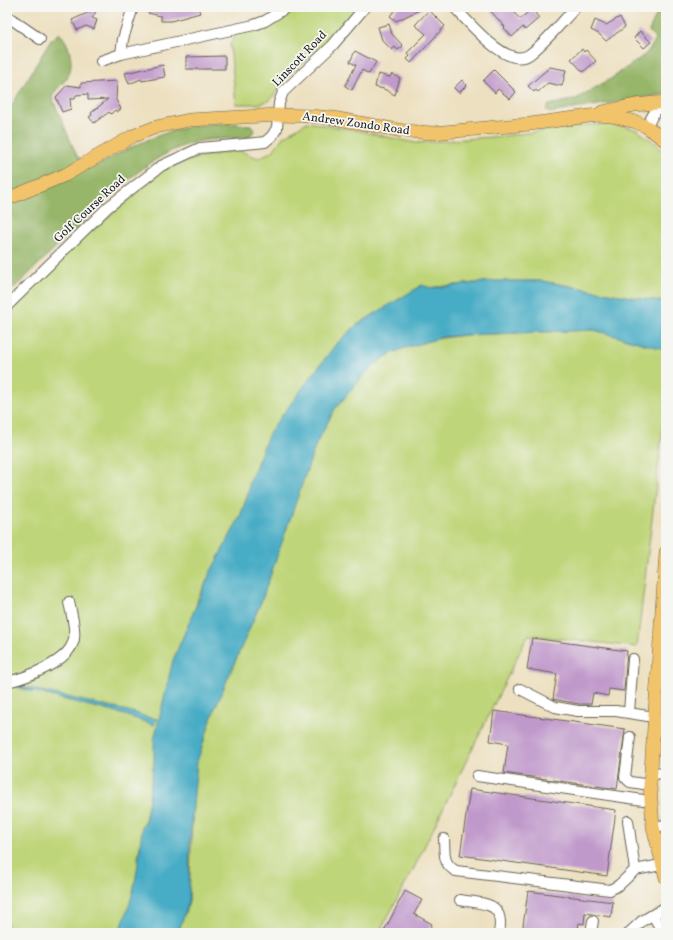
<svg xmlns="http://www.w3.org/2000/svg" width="673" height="940" font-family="Vollkorn,serif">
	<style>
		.green { fill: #bfd579; stroke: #6e784a }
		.forest { fill: #97b669; stroke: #5a6942 }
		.water { fill: #46acc5; stroke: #316470 }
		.building { fill: #c099cb }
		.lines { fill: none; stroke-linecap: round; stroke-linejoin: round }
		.minor-casing { stroke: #656155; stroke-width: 12 }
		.major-casing { stroke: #656155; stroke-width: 14 }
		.minor { stroke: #fff; stroke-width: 10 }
		.major { stroke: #f1c36a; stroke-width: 13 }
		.labels { text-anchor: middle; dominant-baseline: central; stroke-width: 3.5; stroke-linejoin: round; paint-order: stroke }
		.street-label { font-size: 12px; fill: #1c1c1c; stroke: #f6f6f2 }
	</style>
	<rect width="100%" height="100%" fill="#f6f6f2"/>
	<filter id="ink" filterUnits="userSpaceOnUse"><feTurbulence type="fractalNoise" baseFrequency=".025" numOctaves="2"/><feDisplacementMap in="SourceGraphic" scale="8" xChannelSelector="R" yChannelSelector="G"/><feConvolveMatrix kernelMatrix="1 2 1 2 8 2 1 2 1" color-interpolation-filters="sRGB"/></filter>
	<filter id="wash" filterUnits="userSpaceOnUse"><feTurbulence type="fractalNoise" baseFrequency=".012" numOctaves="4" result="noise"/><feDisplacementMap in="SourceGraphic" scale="16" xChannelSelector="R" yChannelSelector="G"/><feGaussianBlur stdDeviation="0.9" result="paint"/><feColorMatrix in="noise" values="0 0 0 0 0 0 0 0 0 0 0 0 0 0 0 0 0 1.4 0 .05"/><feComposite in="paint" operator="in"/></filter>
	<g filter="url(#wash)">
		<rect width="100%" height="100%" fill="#ede0c0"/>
		<g class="green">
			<polygon points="292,7 358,7 335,34 285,80 270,100 259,104 236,104 230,45 236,33"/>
			<polygon points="307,122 359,131 416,143 503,136 588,125 618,124 637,130 656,144 666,154 666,302 625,296 542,281 494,281 425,288 256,472 240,517 198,598 148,805 138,856 138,872 132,902 120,933 7,933 7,313 79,242 165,169 200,157 238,150 258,158 273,151 283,137"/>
			<polygon points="594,330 666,349 666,400 637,647 528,635 413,870 379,933 178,933 189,901 195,752 282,523 325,420 351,386 383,358 415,342 465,335"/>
		</g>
		<g class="forest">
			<polygon points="660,7 666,7 666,94 549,113 546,110 549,105 576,99 612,78 646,54 656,40 649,31"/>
			<path d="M59,33c11,9 16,33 8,45 -5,7 -13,12 -15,20l25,58 16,12c55,-31 93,-50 158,-43l4,5 -6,7c-19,3 -38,0 -57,6 -41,12 -74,45 -104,74 -28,25 -54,52 -81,78v-182l44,-73z"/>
		</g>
		<g class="water">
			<path d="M494,281h48l83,15 41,6v48l-72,-20 -129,5 -22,2 -41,12 -19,9 -19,17 -29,34 -19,35 -54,156 -47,108 -18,54 -7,75 -1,64 -11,32h-61c17,-26 23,-77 25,-107l3,-4 3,-17 6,-44v-21l19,-80 37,-87 30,-56 9,-26v-8l21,-52 66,-87 22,-20 64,-39 9,3z"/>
			<polygon points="7,683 136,713 146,717 157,719 154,725 125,715 7,685"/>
		</g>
		<g id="blocks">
			<g class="building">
				<polygon points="149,7 198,7 200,13 171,21 161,21 161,16 148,13"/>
				<polygon points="398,7 426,7 396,21 390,16"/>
				<polygon points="487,7 509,7 520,19 532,9 539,18 525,30 523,27 512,37 504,28 505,27"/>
				<polygon points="98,8 92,18 97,20 94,29 86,26 77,30 72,20"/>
				<polygon points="429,10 445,26 411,63 407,59 410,56 407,53 426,34 415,25"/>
				<polygon points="620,17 625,27 606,41 599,34 591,30 595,20 606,25"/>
				<polygon points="389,24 392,34 403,46 398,50 395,47 392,50 382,40 378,27"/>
				<polygon points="640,31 651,42 644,48 634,38"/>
				<polygon points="582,49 584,52 586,50 596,61 583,72 571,59"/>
				<polygon points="355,51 376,62 369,74 362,70 352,90 345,86 356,65 350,62"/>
				<polygon points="225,56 225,69 186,69 186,57"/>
				<polygon points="163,65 165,77 142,81 141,79 129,84 125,73"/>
				<polygon points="550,67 566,70 562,86 548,83 538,92 536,90 534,92 528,86"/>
				<polygon points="494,70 516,92 510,99 498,89 495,93 483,81"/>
				<polygon points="378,74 390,77 392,74 400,78 395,95 384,89 375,87"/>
				<polygon points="462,80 467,85 459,93 454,88"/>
				<polygon points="117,81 116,100 121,109 117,112 115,110 111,114 109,112 94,123 89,117 92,115 91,113 108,99 88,100 88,94 76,95 75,99 70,99 71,109 62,112 56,97 67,85 81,87 81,83"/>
				<polygon points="532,638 627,651 624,691 609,689 608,696 593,693 591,704 579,704 553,699 557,674 527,669"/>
				<polygon points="494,711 625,729 617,789 504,773 508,744 490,741"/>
				<polygon points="470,789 616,810 607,876 460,855"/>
				<polygon points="405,891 422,900 414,914 432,924 428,933 383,933"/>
				<polygon points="528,891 613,902 611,917 585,913 584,924 579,923 577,933 522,933"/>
			</g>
		</g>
	</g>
	<g filter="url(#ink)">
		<use href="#blocks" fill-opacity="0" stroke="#656155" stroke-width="1"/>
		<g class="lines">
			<defs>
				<g id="minor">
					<path d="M454,7c15,15 54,64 76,47 16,-12 32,-32 46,-47"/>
					<polyline points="7,16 40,39"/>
					<polyline points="121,54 123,39 133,7"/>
					<polyline points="101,61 121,54 254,25 265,21 287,7"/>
					<path d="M647,127c5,-11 8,-19 19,-25"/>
					<polyline points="7,306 108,207 161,166 200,148 256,143 265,142 272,136 277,128 279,103 283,92 332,46 365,7"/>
					<path d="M7,682c18,-4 63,-20 67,-43 2,-12 -3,-26 -5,-37"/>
					<polyline points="520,689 555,707 578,711 616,711 654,717"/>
					<polyline points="629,712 633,659"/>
					<polyline points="630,737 625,777 630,782 650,785"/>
					<polyline points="650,773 666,774"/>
					<polyline points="477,776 650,801"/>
					<polyline points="628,821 635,870"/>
					<polyline points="653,827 666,825"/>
					<path d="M444,839c1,13 -2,25 12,32l154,19 9,-5 16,-15 26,-5"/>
					<polyline points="656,841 666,840"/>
					<path d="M460,900c24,4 45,1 39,33"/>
					<polyline points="653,915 663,933"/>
					<polyline points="591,933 593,921"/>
					<polyline points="629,933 642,921 666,907"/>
				</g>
				<g id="major">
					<polyline points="602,112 635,105 666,102"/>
					<polyline points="7,199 65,175 133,136 156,127 189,120 278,115 310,116 333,118 403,131 433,133 530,124 597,115 611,116 636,122 647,127 666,141"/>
					<polyline points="666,552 650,785 653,827 666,878"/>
				</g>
			</defs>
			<use href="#minor" class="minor-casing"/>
			<use href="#major" class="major-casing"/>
			<use href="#minor" class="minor"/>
			<use href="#major" class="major"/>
		</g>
	</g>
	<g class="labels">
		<g class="street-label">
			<text transform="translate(300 59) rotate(-46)">Linscott Road</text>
			<text transform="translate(356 124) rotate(8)">Andrew Zondo Road</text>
			<text transform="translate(90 209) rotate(-43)">Golf Course Road</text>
		</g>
	</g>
	<rect width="673" height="940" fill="none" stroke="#f6f6f2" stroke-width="24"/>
</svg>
